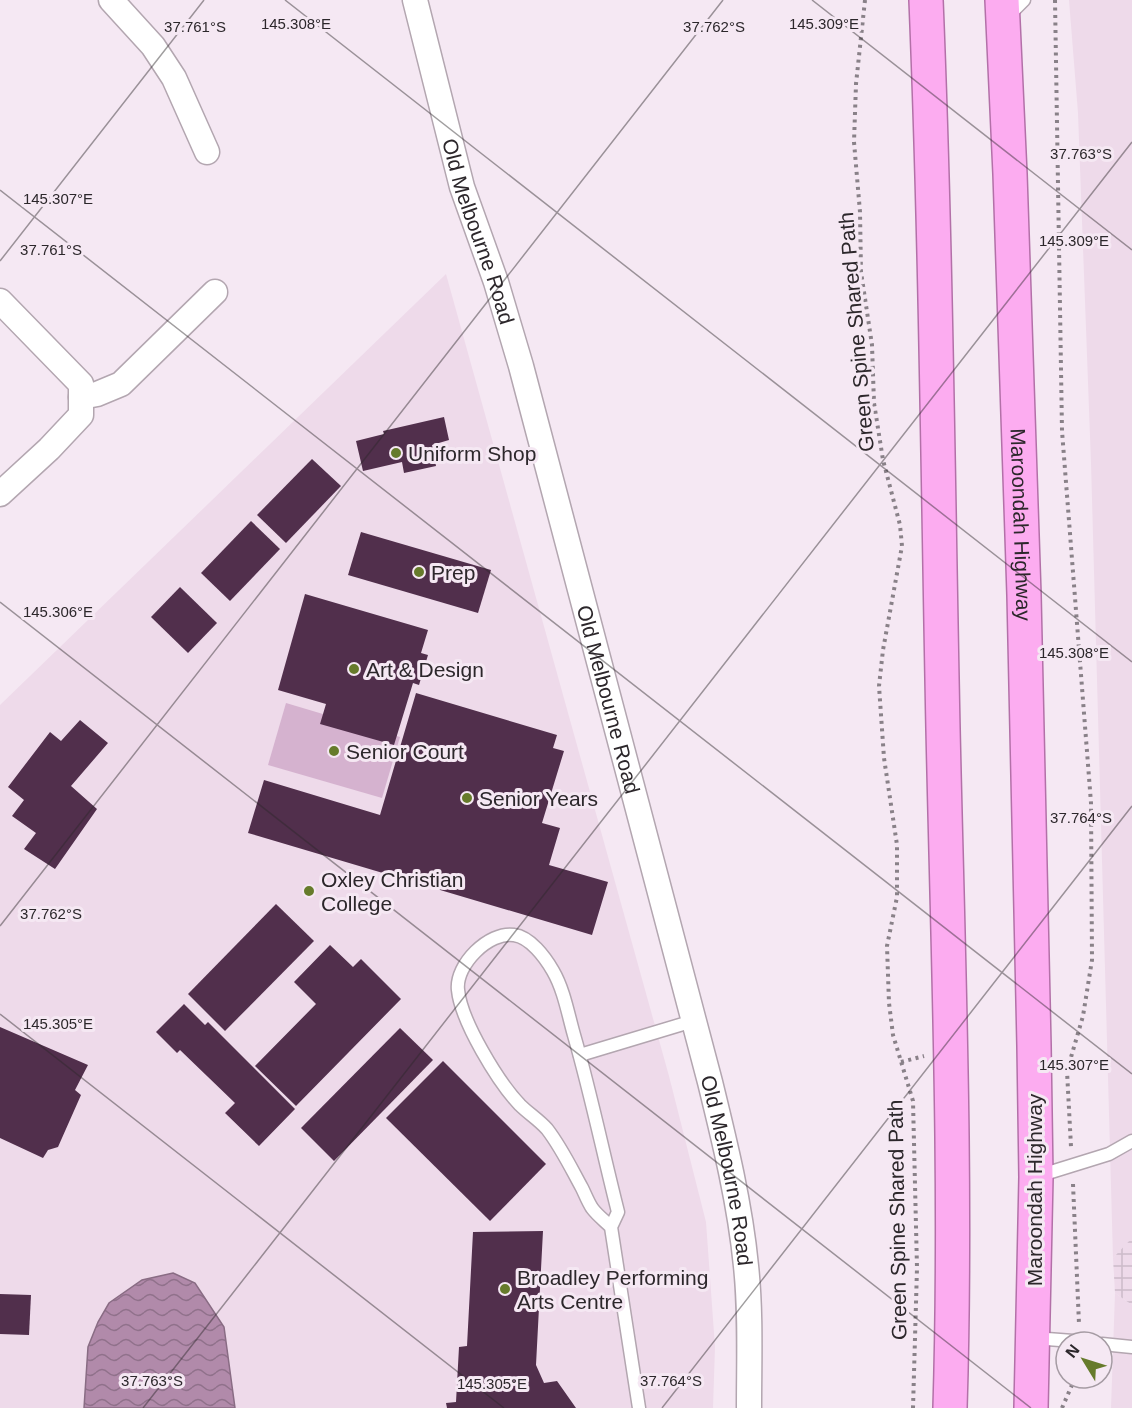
<svg xmlns="http://www.w3.org/2000/svg" width="1132" height="1408" font-family="Arial,sans-serif">
	<style>
		.built { fill: #eedaea }
		.industrial { fill: url(#industrial-grid) }
		.green { fill: #d5b2cf }
		.water { fill: url(#water-waves); stroke: #896c84; stroke-width: 1.5 }
		.building { fill: #512f4c }
		.lines { fill: none; stroke-linecap: round; stroke-linejoin: round }
		.service-casing { stroke: #b3a6b0; stroke-width: 15 }
		.minor-casing { stroke: #b3a6b0; stroke-width: 27 }
		.trunk-casing { stroke: #b370a8; stroke-width: 36 }
		.path { stroke: #898188; stroke-width: 4; stroke-dasharray: 3 4.5; stroke-linecap: butt }
		.service { stroke: #fff; stroke-width: 12 }
		.minor { stroke: #fff; stroke-width: 24 }
		.trunk { stroke: #fcacf0; stroke-width: 33 }
		.ticks { fill: none; stroke: #2c272b; stroke-width: 1.5; stroke-opacity: 0.45 }
		.poi-dot { fill: #667b2b; stroke: #f5e8f3; stroke-width: 2 }
		.labels { text-anchor: middle; dominant-baseline: central; stroke-width: 6; stroke-linejoin: round; paint-order: stroke }
		.street-label { font-size: 21px; fill: #2c272b; stroke: #f5e8f3 }
		.poi-label { font-size: 21px; fill: #2c272b; stroke: #f5e8f3; text-anchor: start }
		.ticks-label { font-size: 15px; text-anchor: middle; fill: #2c272b; stroke: #f5e8f3; stroke-width: 6; stroke-linejoin: round; paint-order: stroke }
	</style>
	<defs>
		<pattern id="industrial-grid" width="8" height="8" patternUnits="userSpaceOnUse" patternTransform="scale(1.5)"><rect width="8" height="8" fill="#eedaea"/><path d="M0 4h8M4 0v8" fill="none" stroke="#ccbbc9"/></pattern>
		<pattern id="water-waves" width="16" height="10" patternUnits="userSpaceOnUse" patternTransform="scale(1.5)"><rect width="16" height="10" fill="#b18aaa"/><path d="M0 5q4-4 8 0t8 0" fill="none" stroke="#90718b"/></pattern>
	</defs>
	<rect width="100%" height="100%" fill="#f5e8f3"/>
	<g class="built">
		<polygon points="1069,0 1132,0 1132,1240 1113,1258 1091,463 1078,113"/>
		<polygon points="446,274 669,1076 706,1222 715,1347 713,1408 0,1408 0,705"/>
		<polygon points="1115,1293 1132,1305 1132,1408 1111,1408"/>
	</g>
	<polygon class="industrial" points="1132,1238 1132,1305 1115,1293 1113,1258"/>
	<polygon class="green" points="286,703 400,737 382,798 268,765"/>
	<polygon class="water" points="173,1273 195,1283 224,1327 235,1408 84,1408 88,1347 98,1322 109,1303 142,1280"/>
	<g class="building">
		<polygon points="444,417 449,440 432,445 436,466 404,473 402,462 363,471 356,441 384,434 383,431"/>
		<polygon points="312,459 341,486 286,543 257,515"/>
		<polygon points="251,521 280,549 230,601 201,573"/>
		<polygon points="361,532 491,570 478,613 348,575"/>
		<polygon points="180,587 217,623 188,653 151,617"/>
		<polygon points="305,594 428,630 421,653 428,655 419,685 413,683 394,745 320,724 326,704 278,690"/>
		<polygon points="416,693 557,735 553,748 564,751 542,823 560,828 549,865 608,882 592,935 248,833 264,780 380,815"/>
		<polygon points="80,720 108,743 71,786 97,809 55,869 24,849 36,833 12,816 24,800 8,787 50,732 61,741"/>
		<polygon points="276,904 314,941 225,1031 188,994"/>
		<polygon points="330,945 353,967 361,959 401,999 296,1106 255,1066 316,1004 294,982"/>
		<polygon points="184,1004 205,1025 208,1022 295,1109 259,1146 225,1113 235,1103 180,1050 177,1053 156,1032"/>
		<polygon points="0,1027 88,1065 75,1090 81,1095 58,1147 48,1150 43,1158 0,1138"/>
		<polygon points="400,1028 433,1060 334,1161 301,1128"/>
		<polygon points="443,1061 546,1164 490,1221 386,1118"/>
		<polygon points="543,1231 536,1365 544,1383 557,1381 576,1408 447,1408 446,1403 456,1402 459,1347 467,1346 473,1232"/>
		<polygon points="0,1294 31,1295 29,1335 0,1334"/>
	</g>
	<g class="lines">
		<defs>
			<g id="service">
				<polyline points="1008,16 1024,0"/>
				<polyline points="580,1055 693,1021"/>
				<polyline points="1038,1176 1109,1154 1132,1141"/>
				<path d="M611,1227c-6,-6 -14,-12 -19,-19 -4,-6 -7,-14 -10,-20 -11,-20 -21,-41 -35,-59 -8,-9 -19,-16 -27,-24 -22,-23 -59,-84 -62,-115 -3,-25 31,-59 56,-55 16,2 31,22 39,36 11,19 15,43 21,64 17,59 29,118 44,177l-7,15 28,181"/>
				<polyline points="1034,1338 1086,1342"/>
				<polyline points="1102,1344 1132,1347"/>
			</g>
			<g id="minor">
				<polyline points="111,0 153,46 174,78 207,152"/>
				<path id="s1" d="M415,0l47,187 34,95 25,84 189,716c15,61 30,122 36,184 5,47 3,95 3,142"/>
				<polyline points="0,301 81,384 81,415 49,449 0,494"/>
				<polyline points="81,397 97,394 121,384 215,292"/>
			</g>
			<g id="trunk">
				<path d="M926,0c10,243 12,486 17,729 5,226 14,453 7,679"/>
				<path id="s2" d="M1002,0l8,174 14,421 10,451 2,131 -5,231"/>
			</g>
		</defs>
		<use href="#service" class="service-casing"/>
		<use href="#minor" class="minor-casing"/>
		<use href="#trunk" class="trunk-casing"/>
		<g class="path">
			<polyline points="865,0 856,84 854,142 860,212 861,272 872,345 874,403 883,460 900,525 902,546 883,650 879,686 884,758 897,845 897,897 887,946 889,1003 893,1035 913,1101 917,1268 913,1408"/>
			<polyline points="1055,0 1062,431 1091,803 1092,960 1083,1016 1067,1071 1071,1147"/>
			<polyline points="901,1062 924,1056"/>
			<polyline points="1073,1184 1079,1324"/>
			<polyline points="1062,1408 1075,1378"/>
		</g>
		<use href="#service" class="service"/>
		<use href="#minor" class="minor"/>
		<use href="#trunk" class="trunk"/>
	</g>
	<path class="ticks" d="M285,0l847,662M812,0l320,250M0,190l1132,884M0,261l204,-261M0,602l1031,806M0,926l723,-926M0,1014l504,394M143,1408l989,-1266M662,1408l470,-602"/>
	<g class="poi-dot">
		<circle cx="396" cy="453" r="6"/>
		<circle cx="419" cy="572" r="6"/>
		<circle cx="354" cy="669" r="6"/>
		<circle cx="334" cy="751" r="6"/>
		<circle cx="467" cy="798" r="6"/>
		<circle cx="309" cy="891" r="6"/>
		<circle cx="505" cy="1289" r="6"/>
	</g>
	<g class="labels">
		<g class="street-label">
			<text stroke="none"><textPath href="#s1" startOffset="240">Old Melbourne Road</textPath></text>
			<text transform="translate(856 332) rotate(-95)">Green Spine Shared Path</text>
			<text stroke="none"><textPath href="#s2" startOffset="525">Maroondah Highway</textPath></text>
			<text stroke="none"><textPath href="#s1" startOffset="726">Old Melbourne Road</textPath></text>
			<text stroke="none"><textPath href="#s1" startOffset="1212">Old Melbourne Road</textPath></text>
			<text transform="translate(1034 1190) rotate(-90)">Maroondah Highway</text>
			<text transform="translate(897 1220) rotate(-91)">Green Spine Shared Path</text>
		</g>
		<g class="poi-label">
			<text x="408" y="453">Uniform Shop</text>
			<text x="431" y="572">Prep</text>
			<text x="366" y="669">Art &amp; Design</text>
			<text x="346" y="751">Senior Court</text>
			<text x="479" y="798">Senior Years</text>
			<text x="321" y="879">Oxley Christian<tspan x="321" dy="24">College</tspan></text>
			<text x="517" y="1277">Broadley Performing<tspan x="517" dy="24">Arts Centre</tspan></text>
		</g>
	</g>
	<g class="ticks-label">
		<text x="296" y="29">145.308°E</text>
		<text x="824" y="29">145.309°E</text>
		<text x="195" y="32">37.761°S</text>
		<text x="714" y="32">37.762°S</text>
		<text x="1081" y="159">37.763°S</text>
		<text x="58" y="204">145.307°E</text>
		<text x="1074" y="246">145.309°E</text>
		<text x="51" y="255">37.761°S</text>
		<text x="58" y="617">145.306°E</text>
		<text x="1074" y="658">145.308°E</text>
		<text x="1081" y="823">37.764°S</text>
		<text x="51" y="919">37.762°S</text>
		<text x="58" y="1029">145.305°E</text>
		<text x="1074" y="1070">145.307°E</text>
		<text x="152" y="1386">37.763°S</text>
		<text x="671" y="1386">37.764°S</text>
		<text x="492" y="1389">145.305°E</text>
	</g>
	<g transform="translate(1084 1360) rotate(308)"><circle r="28" fill="#f5e8f3" stroke="#a59ba3" stroke-width="1.5"/>
	<path d="M0-4.5L10 22L0 15L-10 22Z" fill="#667b2b"/>
	<text y="-9" font-size="16" font-weight="bold" text-anchor="middle" fill="#2c272b">N</text>
	</g>
</svg>
